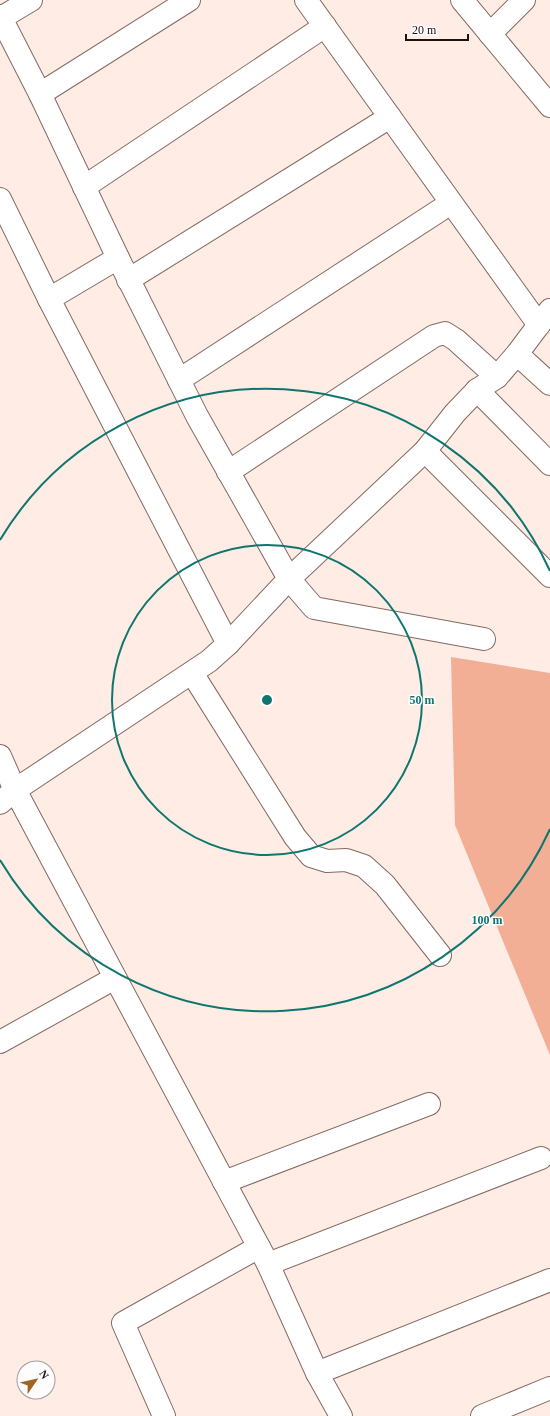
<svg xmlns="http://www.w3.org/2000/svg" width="550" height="1416" font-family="'Times New Roman',serif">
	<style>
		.green { fill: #f2af96 }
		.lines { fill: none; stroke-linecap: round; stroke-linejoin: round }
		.minor-casing { stroke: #846a61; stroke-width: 24 }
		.minor { stroke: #fff; stroke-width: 22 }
		.ring { fill: none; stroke: #0f766e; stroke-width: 2 }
		.centre { fill: #0f766e; stroke: #fdfdfd; stroke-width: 2 }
		.ring-label { font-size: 12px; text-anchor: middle; font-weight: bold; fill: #0f766e; stroke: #fdfdfd; stroke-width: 3; stroke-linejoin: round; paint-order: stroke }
	</style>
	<rect width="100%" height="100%" fill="#feece5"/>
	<polygon class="green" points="451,657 550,673 550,1055 455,825"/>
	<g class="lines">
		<defs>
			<g id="minor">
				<polyline points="306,0 539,325"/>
				<polyline points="462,0 550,106"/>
				<polyline points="0,16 40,94 118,258 197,416 289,579 314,608 484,639"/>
				<polyline points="1,18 31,0"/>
				<polyline points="490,34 524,0"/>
				<polyline points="40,94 189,0"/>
				<polyline points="84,187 325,26"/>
				<polyline points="0,199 49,299 228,644"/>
				<polyline points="128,280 390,117"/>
				<polyline points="49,299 118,258"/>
				<polyline points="517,354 550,384"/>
				<polyline points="179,380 451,203"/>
				<polyline points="477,390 550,464"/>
				<polyline points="425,451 550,576"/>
				<polyline points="228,472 434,336 445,333 456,340 497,377"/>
				<polyline points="192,673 295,837 311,856 327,861 346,860 364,866 385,885 440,955"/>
				<polyline points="0,756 15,790 268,1264 317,1373 341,1416"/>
				<polyline points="0,803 15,790 209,661 228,644 289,579 425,451 455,413 477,390 497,377 517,354 550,310"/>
				<polyline points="0,1042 115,978"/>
				<polyline points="224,1182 429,1104"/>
				<polyline points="268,1264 541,1158"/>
				<polyline points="317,1373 550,1280"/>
				<polyline points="164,1416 123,1323 259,1247"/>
				<polyline points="482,1416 550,1388"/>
			</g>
		</defs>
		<use href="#minor" class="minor-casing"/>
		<use href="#minor" class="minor"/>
	</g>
	<g class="ring">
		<circle cx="267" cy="700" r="155"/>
		<path d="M550 829A311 311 0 0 1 0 860M0 540A311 311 0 0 1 550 571"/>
	</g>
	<circle cx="267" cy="700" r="6" class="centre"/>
	<g class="ring-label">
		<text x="422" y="704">50 m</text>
		<text x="487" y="924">100 m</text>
	</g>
	<g transform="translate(36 1380) rotate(56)"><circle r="19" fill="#fdfdfd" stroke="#a39f9e"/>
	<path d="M0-3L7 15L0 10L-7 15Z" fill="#9f6523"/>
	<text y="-6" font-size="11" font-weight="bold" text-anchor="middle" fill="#1c120f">N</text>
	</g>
	<path d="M406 34v6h62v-6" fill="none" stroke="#1c120f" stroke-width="2"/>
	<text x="412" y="34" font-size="12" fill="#1c120f" stroke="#fdfdfd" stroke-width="3" paint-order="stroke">20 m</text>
</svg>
